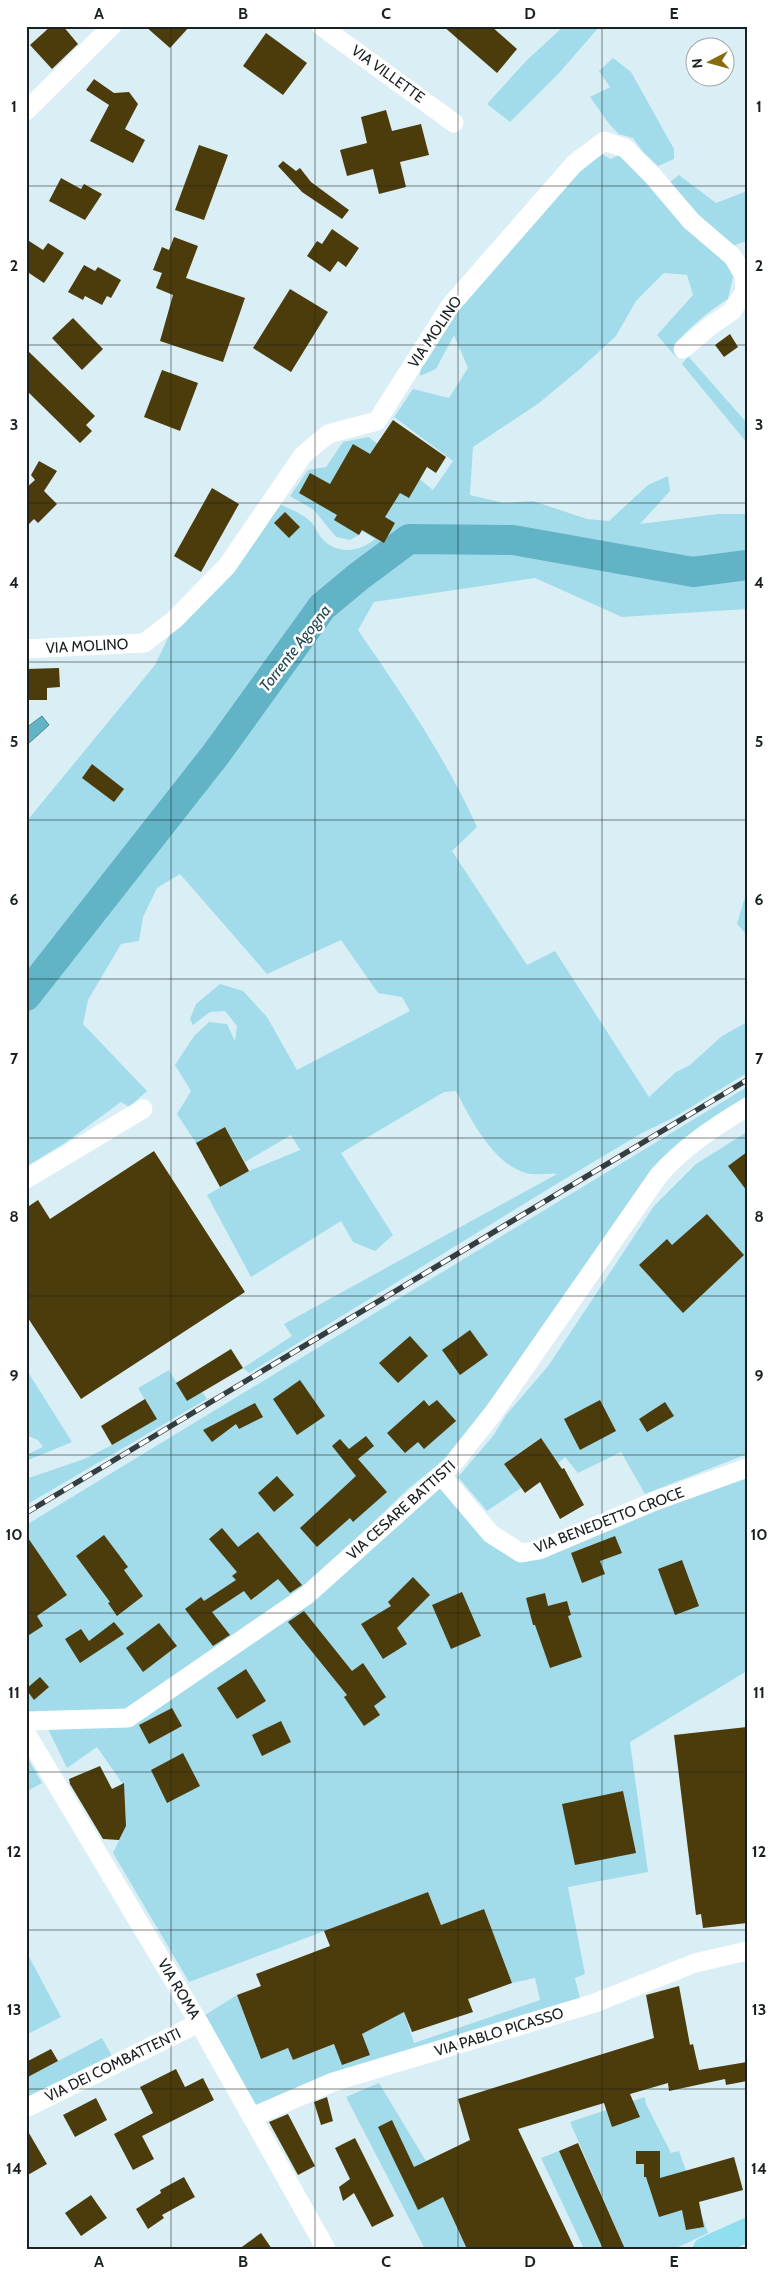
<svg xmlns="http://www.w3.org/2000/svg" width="773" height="2275" font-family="Cabin,sans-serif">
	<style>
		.green { fill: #a2dcea }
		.water { fill: #62b3c6; stroke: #4c8795 }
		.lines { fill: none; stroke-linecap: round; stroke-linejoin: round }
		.river { stroke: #62b3c6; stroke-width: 30 }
		.building { fill: #4c3c0b }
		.minor { stroke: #fff; stroke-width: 19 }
		.major { stroke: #90dff0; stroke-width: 24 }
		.rail-casing { stroke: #343e40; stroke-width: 5.5 }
		.rail { stroke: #fff; stroke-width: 4; stroke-dasharray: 11; stroke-linecap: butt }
		.grid { fill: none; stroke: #192123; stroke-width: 1; stroke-opacity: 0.55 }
		.labels { text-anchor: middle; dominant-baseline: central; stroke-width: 5; stroke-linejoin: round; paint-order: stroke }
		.street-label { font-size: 15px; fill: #192123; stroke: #fff }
		.water-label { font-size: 16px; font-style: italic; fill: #234951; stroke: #fff }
		.neatline { fill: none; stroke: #192123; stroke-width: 2 }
		.grid-label { font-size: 16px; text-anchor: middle; font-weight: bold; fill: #192123 }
	</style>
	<rect width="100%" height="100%" fill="#daeff5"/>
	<g class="green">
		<polygon points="564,26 600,26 559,73 510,122 487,104 526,61"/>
		<polygon points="613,58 631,72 674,149 674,159 658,166 643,152 633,138 619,134 610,125 590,97 610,87 599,71"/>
		<path d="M602,154l9,5 8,-4 107,108 7,14 -5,22c-19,12 -35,25 -50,42l4,10 -6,6 -19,-22 36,-40 -6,-20 -23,-2 -28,28 -20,35 -36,33 -41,34 -66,44 -3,48 34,8 29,-2 54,18 22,2 39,-36 20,-9 2,15 -30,33 78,-10h29v42l-57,7 -98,-17 -78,-17 -80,1 -26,6 -52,38 -36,31 -108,146 -186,240v-169l129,-157 20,-42 102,-120c13,6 25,10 35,20 3,3 5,9 8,13 14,19 39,17 55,3l-13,-8 -3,4 -9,5 -14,-3 -22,-27 -24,-14 18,-26 18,-3 17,-25 26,-5 64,53 20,-29 -59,-44 19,-28 36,9 19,-30 -14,-33 -18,34 -16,7 1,-13 44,-66 110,-121z"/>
		<polygon points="679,175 716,203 747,191 747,241 732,246 698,214 670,182"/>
		<polygon points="688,356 747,423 747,443 682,364"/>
		<path d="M411,541l102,1 181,32 53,-7v42l-125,8 -87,-39 -161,24 -16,28c43,63 87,126 119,197l-25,24 75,114 28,-14 94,146 27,-25 14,-7 32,-29 25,-14v51l-74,45 -31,15 -97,58 -296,182 -6,-5 49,-32 -8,-12 273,-150c-10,-1 -22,2 -31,-1 -33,-9 -56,-55 -70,-82l-12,1 -103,61 52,82 -18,16 -22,-9 -12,-21 -90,56 -44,-82 42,-24 51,-21 -9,-15 -46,27 -20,-35 -29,16 -19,-29 14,-23 -16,-26 19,-29 15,-14 18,2 8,17 2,-15 -12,-15 -15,1 -17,13 -3,-6 6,-15 24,-20 23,7 24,26 30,53 113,-59 -8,-14 -24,-4 -37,-53 -74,34 -87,-100 -23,14 -14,29 -4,24 -18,3 -33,56 -5,24 64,67 -18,16 -8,-5 -56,41 -38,23 1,6 -2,2v-175l192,-245 107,-146 34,-29z"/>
		<polygon points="747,898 747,935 737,924 744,900"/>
		<polygon points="747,1087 747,1098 698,1128 477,1422 446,1458 408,1489 302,1591 128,1708 104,1712 26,1714 26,1525"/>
		<polygon points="747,1132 747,1454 645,1494 621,1452 578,1473 565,1457 558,1463 540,1438 504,1464 521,1488 487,1511 458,1477 493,1436 506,1415 549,1365 654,1206 696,1164"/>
		<polygon points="26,1369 72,1442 26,1461 26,1455 43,1447 38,1440 26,1435"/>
		<polygon points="169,1370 187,1401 202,1392 207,1399 26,1505 26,1479 84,1459 112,1445 156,1419 138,1388"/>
		<polygon points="747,1468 747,1671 630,1742 648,1872 568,1887 585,1974 575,1978 580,1998 256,2109 205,2015 237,1995 261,2059 288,2048 293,2060 362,2034 404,2012 414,2043 540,2000 535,1978 512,1983 484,1909 441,1925 428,1892 189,1982 113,1853 126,1826 124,1786 97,1747 67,1768 44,1721 129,1718 307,1595 441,1475 521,1553"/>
		<polygon points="26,1755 42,1783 26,1792"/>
		<polygon points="26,1951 61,2017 26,2035"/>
		<polygon points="102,2038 116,2063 26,2108 26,2078"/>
		<polygon points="379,2083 426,2161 467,2249 425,2249 346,2097"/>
		<polygon points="645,2097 646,2104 671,2153 679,2151 708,2233 674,2249 625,2249 570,2122"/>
		<polygon points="559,2151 603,2249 584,2249 541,2158"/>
	</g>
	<polygon class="water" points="42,716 49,725 28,744 26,728"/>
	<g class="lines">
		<polyline class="river" points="26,996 216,754 322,607 358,577 409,539 513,540 693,572 747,565"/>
	</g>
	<g class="building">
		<polygon points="51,26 63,26 78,44 52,69 30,45"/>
		<polygon points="145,26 190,26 170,48"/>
		<polygon points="443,26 491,26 517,49 497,73"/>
		<polygon points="266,33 307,63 283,95 243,66"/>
		<polygon points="94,79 114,93 129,92 138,104 125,129 145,140 133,163 90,141 109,105 86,90"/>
		<polygon points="386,110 392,131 421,124 429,155 400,162 406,187 379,194 373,169 347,176 340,150 367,143 361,117"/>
		<polygon points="199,145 228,155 204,220 175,210"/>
		<polygon points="283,161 296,171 300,168 311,182 349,210 342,219 302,192 278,166"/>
		<polygon points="61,178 81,189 84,184 102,194 85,220 49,201"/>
		<polygon points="332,229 359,248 346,267 338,261 330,272 307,256 317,241 322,244"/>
		<polygon points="174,237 198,246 186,278 245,298 223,362 160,341 173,295 156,288 162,273 153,270 162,247 169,250"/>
		<polygon points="26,239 43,250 48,243 64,253 44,283 26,271"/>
		<polygon points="84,265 95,271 98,267 121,280 111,298 107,296 102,305 85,296 83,300 68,292"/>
		<polygon points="290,289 328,312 291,372 253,348"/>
		<polygon points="73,318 103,349 82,370 52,338"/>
		<polygon points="730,334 738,347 724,357 715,345"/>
		<polygon points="26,349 95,416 86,425 92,431 80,443 26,390"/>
		<polygon points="162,370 198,383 180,431 144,417"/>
		<polygon points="393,420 446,457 436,473 427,467 409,498 400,493 385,517 395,523 384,543 362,530 359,535 334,520 337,515 299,493 310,473 330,484 353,444 370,454"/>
		<polygon points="39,461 57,471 44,491 57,504 38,523 34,519 26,527 26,488 35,480 31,475"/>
		<polygon points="212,488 239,504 201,572 174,556"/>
		<polygon points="285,512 300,527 289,538 274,523"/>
		<polygon points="59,668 60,687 47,688 47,700 26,700 26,669"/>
		<polygon points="92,764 124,789 114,802 82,778"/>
		<polygon points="225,1127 249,1171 220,1187 196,1143"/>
		<polygon points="154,1151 245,1292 81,1399 26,1315 26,1208 38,1200 50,1219"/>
		<polygon points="747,1152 747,1191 728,1166"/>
		<polygon points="707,1214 744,1255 683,1313 639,1265 667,1239 672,1245"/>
		<polygon points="470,1330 488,1355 460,1375 442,1350"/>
		<polygon points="410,1336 428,1356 398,1383 379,1363"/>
		<polygon points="231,1349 243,1368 187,1401 176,1383"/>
		<polygon points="300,1380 325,1416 297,1435 273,1399"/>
		<polygon points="145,1399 157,1419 112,1445 101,1426"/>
		<polygon points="424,1400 429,1406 437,1400 456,1421 424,1449 418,1442 405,1453 387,1433"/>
		<polygon points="600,1400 616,1431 580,1450 564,1419"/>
		<polygon points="665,1402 674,1416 647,1432 639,1419"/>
		<polygon points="255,1403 263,1417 239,1429 236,1424 212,1442 203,1430"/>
		<polygon points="366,1436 374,1446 358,1459 387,1492 353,1522 350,1518 317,1547 300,1528 356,1476 332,1446 340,1439 349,1449"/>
		<polygon points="541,1438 562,1469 564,1468 584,1505 560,1519 540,1482 525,1493 504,1464"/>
		<polygon points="277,1476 294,1495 274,1512 258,1493"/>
		<polygon points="222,1528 238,1547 258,1532 302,1585 290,1593 278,1579 251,1600 244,1591 212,1612 230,1635 213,1646 185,1609 201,1597 204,1601 236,1580 232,1576 237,1572 209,1539"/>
		<polygon points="26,1535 67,1595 37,1616 43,1626 26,1637"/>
		<polygon points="104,1535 128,1567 124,1570 143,1596 117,1616 108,1603 110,1602 76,1556"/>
		<polygon points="615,1536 622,1553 600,1561 605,1574 582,1583 571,1553"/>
		<polygon points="682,1560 699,1606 675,1615 658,1569"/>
		<polygon points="413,1577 430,1595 397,1628 407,1644 383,1659 361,1624 391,1606 388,1602"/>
		<polygon points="462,1592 481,1636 451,1649 432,1605"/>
		<polygon points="545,1593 548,1606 567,1601 571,1615 568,1616 582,1657 550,1668 535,1625 533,1625 526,1598"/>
		<polygon points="304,1611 352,1671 363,1663 386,1697 374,1706 380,1715 364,1726 344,1697 347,1695 288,1622"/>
		<polygon points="114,1622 124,1634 80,1663 65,1639 81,1629 89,1641"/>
		<polygon points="159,1623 177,1646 143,1672 126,1648"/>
		<polygon points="246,1669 266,1701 237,1719 217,1688"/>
		<polygon points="40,1677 49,1687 34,1700 26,1689"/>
		<polygon points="172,1708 182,1726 149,1744 139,1725"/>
		<polygon points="281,1721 291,1742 262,1756 252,1735"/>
		<polygon points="747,1727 747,1923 703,1928 701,1914 696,1915 674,1735"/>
		<polygon points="183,1753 200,1786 167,1803 151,1770"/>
		<polygon points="100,1766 112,1789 124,1783 126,1826 119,1840 103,1839 70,1784 69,1779"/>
		<polygon points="623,1791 636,1853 575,1865 562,1804"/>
		<polygon points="428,1892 441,1925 484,1909 512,1983 468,1999 473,2012 412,2032 404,2012 362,2034 370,2055 342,2065 334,2044 293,2060 288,2048 261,2059 237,1995 261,1986 256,1974 330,1946 324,1931"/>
		<polygon points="679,1986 690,2045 693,2044 699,2070 747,2062 747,2081 726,2085 725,2079 669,2091 668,2083 630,2094 640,2117 612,2127 604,2103 518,2129 575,2249 467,2249 443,2197 418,2210 378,2127 392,2120 414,2167 470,2140 458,2099 654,2038 646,1995"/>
		<polygon points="51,2049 58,2061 26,2078 26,2062"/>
		<polygon points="176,2069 185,2087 203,2078 214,2100 142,2136 154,2159 133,2170 114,2134 153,2113 140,2087"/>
		<polygon points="327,2097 333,2121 321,2125 314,2102"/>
		<polygon points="96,2098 107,2120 75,2137 63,2115"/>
		<polygon points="288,2114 315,2166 298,2175 269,2122"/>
		<polygon points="26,2128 47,2164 26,2176"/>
		<polygon points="355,2138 394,2216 372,2227 354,2193 343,2201 339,2187 350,2179 335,2148"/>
		<polygon points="578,2143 625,2249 603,2249 559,2151"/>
		<polygon points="636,2151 660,2151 660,2178 734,2157 743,2190 699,2202 704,2227 686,2230 682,2210 659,2217 646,2177 644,2177 644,2164 636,2164"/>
		<polygon points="184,2177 195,2197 162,2215 164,2218 148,2229 136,2209 161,2193 160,2190"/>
		<polygon points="91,2195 107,2218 81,2236 65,2213"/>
		<polygon points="261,2233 272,2249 239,2249"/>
	</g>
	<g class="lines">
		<g class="minor">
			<polyline points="321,26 454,123"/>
			<polyline points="26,111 112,26"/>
			<polyline points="26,649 144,643 174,620 227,566 303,455 328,434 377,421 450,306 575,163 604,141 625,148 652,175 691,221 732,256 744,274 745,291 732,311 709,327 683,349"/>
			<polyline points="26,1179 143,1109"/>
			<polyline points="441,1475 491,1534 521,1553 539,1550 655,1501 747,1468"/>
			<path d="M26,1721l102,-3 179,-123 145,-130 42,-53 165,-237c25,-28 55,-48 88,-68"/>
			<polyline points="26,1733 199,2023 326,2249"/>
			<polyline points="26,2108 199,2023"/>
			<polyline points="252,2117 333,2082 595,2003 695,1963 747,1951"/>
		</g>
		<polyline class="major" points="705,2249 747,2230"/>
		<defs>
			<polyline id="rail" points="26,1513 747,1080"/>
		</defs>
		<use href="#rail" class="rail-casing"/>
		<use href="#rail" class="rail"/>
	</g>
	<path class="grid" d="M171,26v2223M315,26v2223M458,26v2223M602,26v2223M26,186h721M26,345h721M26,503h721M26,662h721M26,820h721M26,979h721M26,1138h721M26,1296h721M26,1455h721M26,1613h721M26,1772h721M26,1930h721M26,2089h721"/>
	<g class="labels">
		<g class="street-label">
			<text transform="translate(388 74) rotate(36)">VIA VILLETTE</text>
			<text transform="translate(435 332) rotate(-56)">VIA MOLINO</text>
			<text transform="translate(87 646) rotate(-3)">VIA MOLINO</text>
			<text transform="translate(401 1510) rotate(-42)">VIA CESARE BATTISTI</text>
			<text transform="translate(609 1520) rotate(-21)">VIA BENEDETTO CROCE</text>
			<text transform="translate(179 1989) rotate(59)">VIA ROMA</text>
			<text transform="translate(499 2032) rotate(-17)">VIA PABLO PICASSO</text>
			<text transform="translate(113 2065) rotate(-26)">VIA DEI COMBATTENTI</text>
		</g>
		<g class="water-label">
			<text transform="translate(295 648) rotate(-52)">Torrente Agogna</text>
		</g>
	</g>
	<rect width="773" height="2275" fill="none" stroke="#ffffff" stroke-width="55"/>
	<g transform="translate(710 62) rotate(264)"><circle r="24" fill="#ffffff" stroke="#a3a6a7"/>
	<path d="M0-4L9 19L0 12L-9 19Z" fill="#896c0c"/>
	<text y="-8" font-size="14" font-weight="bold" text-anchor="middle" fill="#192123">N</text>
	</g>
	<rect x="28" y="28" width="718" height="2220" class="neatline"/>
	<g class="grid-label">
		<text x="99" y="19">A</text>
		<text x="243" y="19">B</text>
		<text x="386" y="19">C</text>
		<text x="530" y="19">D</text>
		<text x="674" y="19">E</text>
		<text x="14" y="112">1</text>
		<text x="759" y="112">1</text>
		<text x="14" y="271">2</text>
		<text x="759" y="271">2</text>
		<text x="14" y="430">3</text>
		<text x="759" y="430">3</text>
		<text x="14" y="588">4</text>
		<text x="759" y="588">4</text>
		<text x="14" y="747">5</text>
		<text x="759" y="747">5</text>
		<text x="14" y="905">6</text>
		<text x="759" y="905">6</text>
		<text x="14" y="1064">7</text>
		<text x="759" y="1064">7</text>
		<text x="14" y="1222">8</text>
		<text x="759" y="1222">8</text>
		<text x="14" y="1381">9</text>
		<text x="759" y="1381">9</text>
		<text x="14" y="1540">10</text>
		<text x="759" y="1540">10</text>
		<text x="14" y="1698">11</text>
		<text x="759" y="1698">11</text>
		<text x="14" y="1857">12</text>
		<text x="759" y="1857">12</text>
		<text x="14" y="2015">13</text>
		<text x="759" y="2015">13</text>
		<text x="14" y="2174">14</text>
		<text x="759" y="2174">14</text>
		<text x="99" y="2267">A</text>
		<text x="243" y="2267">B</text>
		<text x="386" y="2267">C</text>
		<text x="530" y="2267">D</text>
		<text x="674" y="2267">E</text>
	</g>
</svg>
